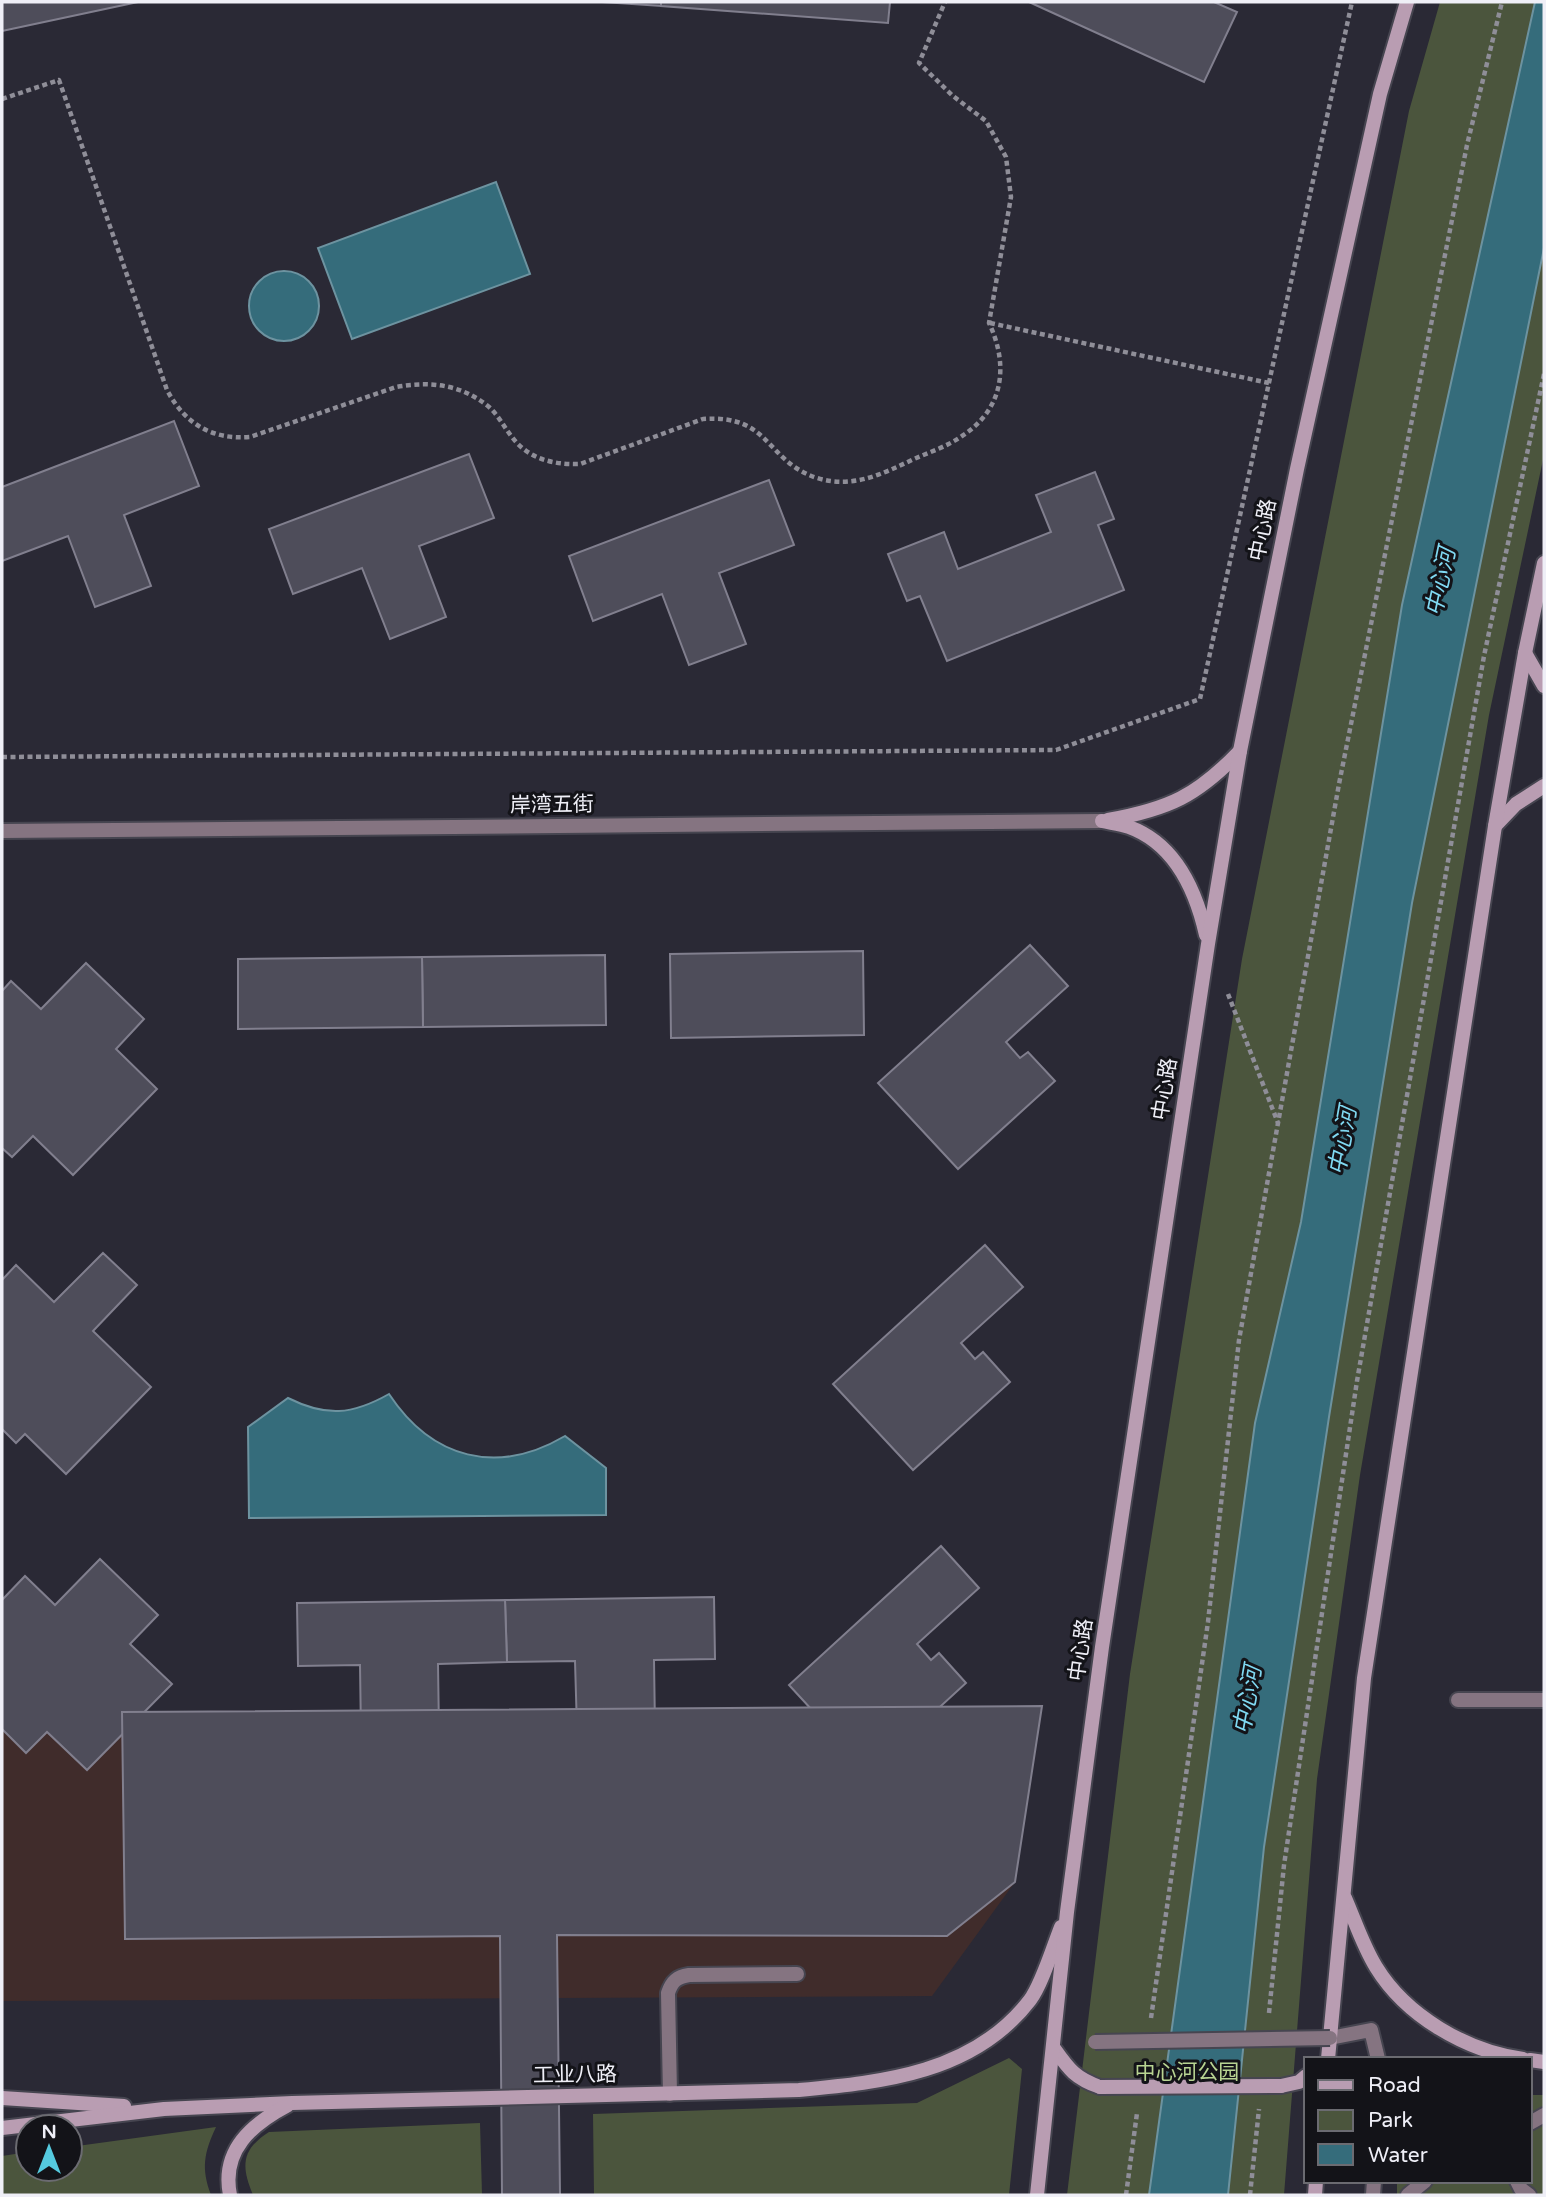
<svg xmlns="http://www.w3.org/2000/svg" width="1546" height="2197" font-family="'Varela Round','Noto Sans SC',sans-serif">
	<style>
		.commercial { fill: #402c2b }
		.green { fill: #4b553d }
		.water { fill: #356c7b; stroke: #6d93a0; stroke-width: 2 }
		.building { fill: #4e4d5a; stroke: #817f8e; stroke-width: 2 }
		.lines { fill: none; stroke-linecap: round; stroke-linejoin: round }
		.service-casing { stroke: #464550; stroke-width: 18 }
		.pedestrian-casing { stroke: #464550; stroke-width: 18 }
		.tertiary-casing { stroke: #464550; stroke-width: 18 }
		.secondary-casing { stroke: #464550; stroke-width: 18 }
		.path { stroke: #8f8e98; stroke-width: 4.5; stroke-dasharray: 5 3.5; stroke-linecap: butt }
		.service { stroke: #857481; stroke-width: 14 }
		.pedestrian { stroke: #857481; stroke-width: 14 }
		.tertiary { stroke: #857481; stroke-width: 14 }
		.secondary { stroke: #b99db2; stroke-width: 14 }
		.pedestrian-bridge-casing { stroke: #464550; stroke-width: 18; stroke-linecap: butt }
		.secondary-bridge-casing { stroke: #464550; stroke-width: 18; stroke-linecap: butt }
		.pedestrian-bridge { stroke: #857481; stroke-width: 14 }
		.secondary-bridge { stroke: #b99db2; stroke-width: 14 }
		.labels { text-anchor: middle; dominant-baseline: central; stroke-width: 6; stroke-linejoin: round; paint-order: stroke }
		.street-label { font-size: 21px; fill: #efeff7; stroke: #131318 }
		.park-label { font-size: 21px; fill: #b8d492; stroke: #131318 }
		.water-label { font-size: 23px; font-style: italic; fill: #80d9f2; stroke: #131318 }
	</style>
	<rect width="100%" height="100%" fill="#2a2935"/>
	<polygon class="commercial" points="1042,1706 1015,1882 932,1996 2,2001 2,1713"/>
	<g class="green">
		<polygon points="1440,2 1544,2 1544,455 1489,715 1360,1475 1317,1779 1284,2195 1067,2195 1130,1674 1242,959 1409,111"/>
		<polygon points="1009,2058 1022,2069 1009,2195 594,2195 593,2114 917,2103"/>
		<polygon points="1530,2095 1544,2095 1544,2195 1397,2195 1397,2181 1530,2181"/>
		<path d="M480,2123l2,72h-229c-12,-29 -12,-45 16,-63z"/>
		<path d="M216,2127c-12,26 -15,41 -5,68h-209v-39l26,-4v17h42v-22z"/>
	</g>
	<g class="water">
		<polygon points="1535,2 1544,2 1544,248 1412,903 1329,1417 1264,1847 1228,2195 1149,2195 1255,1423 1301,1222 1402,605"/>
		<polygon points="496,182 530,274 352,339 318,248"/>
		<circle cx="284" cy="306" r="35"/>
		<path d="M389,1394c43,65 108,82 176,42l41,32v47l-357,3 -1,-91 40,-29c38,19 64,17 101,-4z"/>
	</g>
	<g class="building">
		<polygon points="2,2 138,2 2,31"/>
		<polygon points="602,2 661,2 661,6"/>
		<polygon points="661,2 890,2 888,23 661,6"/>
		<polygon points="1029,2 1214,2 1237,12 1204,82"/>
		<polygon points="174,421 199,486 124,515 151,586 95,607 68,536 2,561 2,487"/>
		<polygon points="469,454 494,518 419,546 446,617 390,639 362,568 293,594 269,529"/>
		<polygon points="1095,472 1114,519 1098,525 1124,590 947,661 920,596 907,601 888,554 944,532 958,569 1051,532 1036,495"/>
		<polygon points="769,480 794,545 719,573 746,644 689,665 662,594 593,621 569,556"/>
		<polygon points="1030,945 1068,986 1006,1042 1020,1058 1028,1052 1055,1081 958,1169 878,1083"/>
		<polygon points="863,951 864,1035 671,1038 670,954"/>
		<polygon points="605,955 606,1025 423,1027 422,957"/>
		<polygon points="422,957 423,1027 238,1029 238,959"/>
		<polygon points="86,963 144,1019 116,1049 157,1089 73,1175 33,1136 12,1157 2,1148 2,991 11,981 41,1009"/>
		<polygon points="985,1245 1023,1287 961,1343 975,1359 983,1352 1010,1382 913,1470 833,1384"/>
		<polygon points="103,1253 137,1285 93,1331 151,1387 66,1474 25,1434 16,1443 2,1429 2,1280 16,1265 54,1302"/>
		<polygon points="941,1546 979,1588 917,1644 931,1660 939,1653 966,1683 869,1772 789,1685"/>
		<polygon points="100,1559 158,1615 130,1644 172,1684 87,1770 47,1732 26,1753 2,1729 2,1600 25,1576 55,1605"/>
		<polygon points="714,1597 715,1659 654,1660 655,1728 577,1729 575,1661 507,1662 505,1600"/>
		<polygon points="505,1600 507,1662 438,1664 439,1732 361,1733 360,1665 298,1666 297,1603"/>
		<polygon points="1042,1706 1015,1882 947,1936 557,1935 560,2195 502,2195 500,1936 125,1939 122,1712"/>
	</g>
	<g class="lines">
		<defs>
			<g id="service">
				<polyline points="1458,1700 1544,1700"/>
				<path d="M670,2094l-2,-101c4,-12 9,-16 21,-18l108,-1"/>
			</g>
			<g id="pedestrian">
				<polyline points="1330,2038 1371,2030 1378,2059"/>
				<polyline points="1530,2123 1544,2115"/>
				<polyline points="1517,2181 1521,2189 1529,2195"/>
				<polyline points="1373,2195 1374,2181"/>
				<polyline points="1408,2195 1425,2181"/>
			</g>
			<polyline id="tertiary" points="2,831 1102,821"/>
			<g id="secondary">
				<polyline points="1525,653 1544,686"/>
				<path d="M1108,820c61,-11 89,-24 132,-69"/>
				<path d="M1102,821c9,2 19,3 27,6 47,17 67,64 77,108"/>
				<polyline points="1495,826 1516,804 1544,786"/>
				<path d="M1345,1898c10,23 18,48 31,69 30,49 90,84 147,92"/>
				<path d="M1053,2047c15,21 21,31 47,40"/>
				<polyline points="1328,2059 1364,1678 1495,826 1525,653 1544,563"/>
				<polyline points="1530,2060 1544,2062"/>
				<polyline points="1281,2086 1299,2082 1306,2076"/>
				<polyline points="2,2098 124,2106"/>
				<path d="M2,2128l162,-19 128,-6 507,-13c85,-8 175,-17 231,-90 12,-16 23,-53 31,-73"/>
				<path d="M230,2195c-9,-45 22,-71 58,-90"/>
				<polyline points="1037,2195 1067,1912 1102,1647 1208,944 1240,751 1297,469 1380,94 1407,2"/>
				<polyline points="1315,2195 1316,2181"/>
			</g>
		</defs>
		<use href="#service" class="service-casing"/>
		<use href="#pedestrian" class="pedestrian-casing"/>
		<use href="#tertiary" class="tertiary-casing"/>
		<use href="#secondary" class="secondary-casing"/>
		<g class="path">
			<path d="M2,99l57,-19 108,310c18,34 45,50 83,47l146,-50c34,-6 65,-3 93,20 10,9 15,20 23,30 16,22 42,28 68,27l123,-45c68,-5 62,42 114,59 36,11 65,-4 97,-19 16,-7 34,-13 48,-23 42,-27 47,-71 27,-113l22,-126 -5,-40 -20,-36 -33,-25 -34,-33 26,-61"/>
			<polyline points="990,323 1269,383"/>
			<polyline points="2,757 1056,750 1200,699 1352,2"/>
			<polyline points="1228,994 1278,1123"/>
			<polyline points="1269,2013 1284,1865 1357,1381 1484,656 1544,374"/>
			<polyline points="1151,2018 1208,1622 1239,1340 1339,784 1467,145 1502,2"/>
			<polyline points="1126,2195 1137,2113"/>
			<polyline points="1250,2195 1259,2109"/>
		</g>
		<use href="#service" class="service"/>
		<use href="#pedestrian" class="pedestrian"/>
		<use href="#tertiary" class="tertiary"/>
		<use href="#secondary" class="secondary"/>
		<defs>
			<polyline id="pedestrian-bridge" points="1095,2042 1330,2038"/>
			<polyline id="secondary-bridge" points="1100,2087 1281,2086"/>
		</defs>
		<use href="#pedestrian-bridge" class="pedestrian-bridge-casing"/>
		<use href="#secondary-bridge" class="secondary-bridge-casing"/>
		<use href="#pedestrian-bridge" class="pedestrian-bridge"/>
		<use href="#secondary-bridge" class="secondary-bridge"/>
	</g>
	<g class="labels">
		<g class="street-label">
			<text transform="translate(1263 530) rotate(-79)">中心路</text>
			<text transform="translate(552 805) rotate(-1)">岸湾五街</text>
			<text transform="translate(1165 1089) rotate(-81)">中心路</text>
			<text transform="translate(1081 1650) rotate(-82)">中心路</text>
			<text transform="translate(575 2075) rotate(-1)">工业八路</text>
		</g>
		<g class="park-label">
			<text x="1187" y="2072">中心河公园</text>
		</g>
		<g class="water-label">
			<text transform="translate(1441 582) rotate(-78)">中心河</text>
			<text transform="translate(1343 1141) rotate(-80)">中心河</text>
			<text transform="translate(1248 1700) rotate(-80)">中心河</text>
		</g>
	</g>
	<rect width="1546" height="2197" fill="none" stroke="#efeff7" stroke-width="7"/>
	<rect x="1304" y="2057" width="228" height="126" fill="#131318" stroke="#6b6b71" stroke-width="2"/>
	<rect x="1318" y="2080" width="35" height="10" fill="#b99db2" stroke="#6b6b71" stroke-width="2"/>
	<text x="1368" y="2092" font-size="21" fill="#efeff7">Road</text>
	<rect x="1318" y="2110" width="35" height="21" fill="#4b553d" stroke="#6b6b71" stroke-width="2"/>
	<text x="1368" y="2127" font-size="21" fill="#efeff7">Park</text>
	<rect x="1318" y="2144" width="35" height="21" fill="#356c7b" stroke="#6b6b71" stroke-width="2"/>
	<text x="1368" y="2162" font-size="21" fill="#efeff7">Water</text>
	<g transform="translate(49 2148)"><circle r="33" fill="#131318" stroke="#6b6b71" stroke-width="2"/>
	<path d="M0-5L12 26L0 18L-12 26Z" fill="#55cadf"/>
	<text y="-10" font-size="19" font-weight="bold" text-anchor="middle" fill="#efeff7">N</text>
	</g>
</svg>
